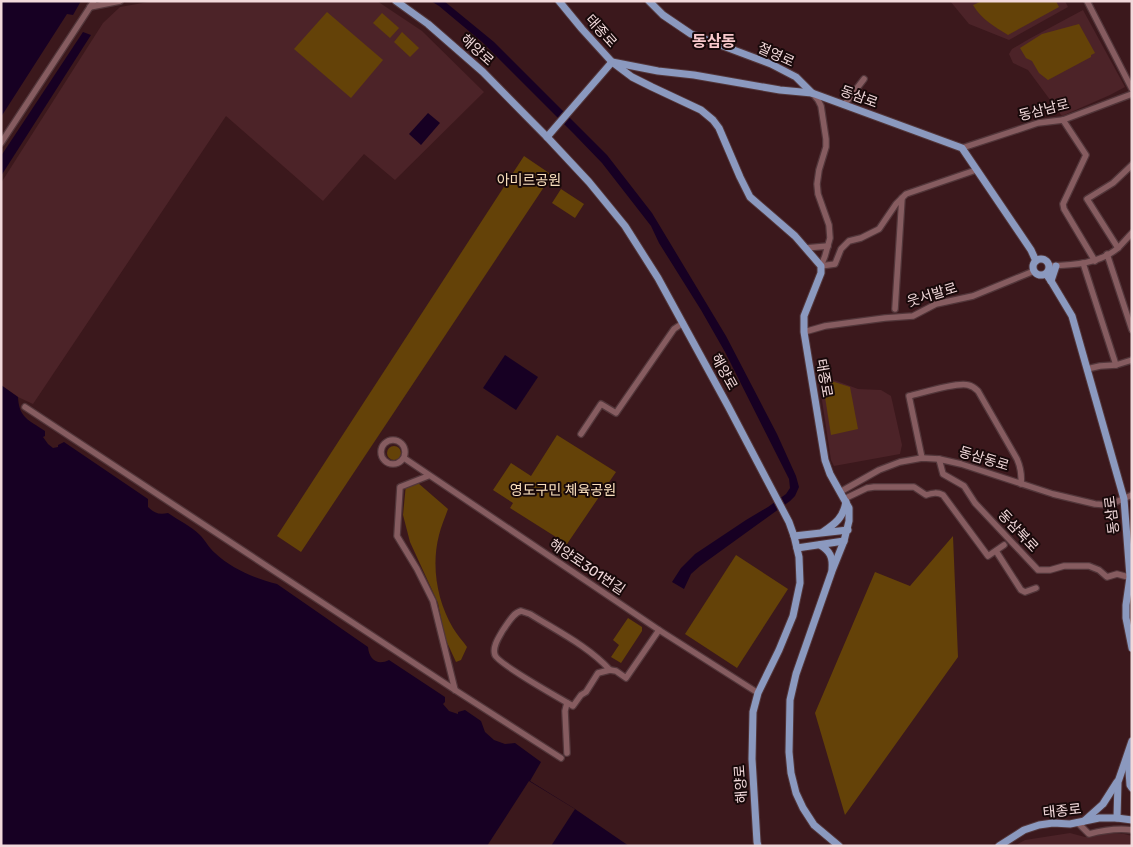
<svg xmlns="http://www.w3.org/2000/svg" width="1133" height="847" font-family="Rubik,'Noto Sans KR',sans-serif">
	<style>
		.built { fill: #4c2328 }
		.green { fill: #644208 }
		.water { fill: #170023 }
		.pier { fill: #3b181c }
		.lines { fill: none; stroke-linecap: round; stroke-linejoin: round }
		.minor-casing { stroke: #52363a; stroke-width: 8 }
		.major-casing { stroke: #52363a; stroke-width: 9 }
		.minor { stroke: #865c60; stroke-width: 5.5 }
		.major { stroke: #8b99bf; stroke-width: 7 }
		.labels { text-anchor: middle; dominant-baseline: central; stroke-width: 4; stroke-linejoin: round; paint-order: stroke }
		.street-label { font-size: 14px; fill: #f2d9db; stroke: #18090a }
		.park-label { font-size: 14px; fill: #fae0be; stroke: #18090a }
		.quarter-label { font-size: 16px; font-weight: bold; fill: #f9c9cc; stroke: #18090a }
	</style>
	<rect width="100%" height="100%" fill="#3b181c"/>
	<g class="built">
		<polygon points="154,1 377,1 422,31 484,92 395,180 364,154 323,201 226,116 33,404 18,397 1,385 1,183 103,23 120,7"/>
		<polygon points="950,1 1065,1 1068,7 1009,40 969,24"/>
		<polygon points="1083,10 1125,87 1110,95 1062,116 1028,70 1013,63 1009,54 1012,49 1029,39"/>
		<polygon points="818,374 858,389 881,390 891,396 902,445 900,454 834,466 831,460"/>
		<polygon points="1070,833 1085,837 1106,833 1124,834 1132,836 1132,846 1014,846 1025,840"/>
	</g>
	<g class="green">
		<path d="M982,1h74l3,6 -51,28c-14,-9 -26,-15 -35,-30z"/>
		<polygon points="327,12 383,60 351,98 294,49"/>
		<polygon points="382,13 399,28 390,38 373,23"/>
		<polygon points="1079,24 1095,53 1091,55 1091,57 1048,80 1039,73 1032,61 1026,58 1020,48 1042,34"/>
		<polygon points="402,32 419,48 410,57 394,42"/>
		<polygon points="524,156 552,175 301,552 277,536"/>
		<polygon points="561,189 584,204 575,218 552,203"/>
		<polygon points="822,378 850,387 858,429 831,435"/>
		<polygon points="557,435 616,472 567,544 510,508 513,503 493,490 511,463 531,476"/>
		<circle cx="394" cy="453" r="7"/>
		<path d="M418,483l30,26c-3,9 -7,17 -9,26 -8,31 -2,66 14,93 4,7 10,13 14,19l-6,13 -5,2 -11,-24 -7,-35 -28,-61 -7,-27 3,-31z"/>
		<polygon points="953,536 958,657 845,815 815,713 875,572 910,586"/>
		<polygon points="736,555 788,589 737,668 685,634"/>
		<polygon points="628,618 642,627 642,631 621,663 611,657 619,645 613,640"/>
	</g>
	<g class="water">
		<polygon points="1,1 81,1 73,15 67,14 1,117"/>
		<polygon points="431,1 444,1 494,42 607,155 652,213 726,336 777,434 796,476 799,487 795,496 790,501 700,566 691,574 684,589 672,582 681,568 695,554 746,520 768,507 786,494 790,488 789,479 725,352 701,310 659,243 651,226 602,163 574,134 482,42 439,6"/>
		<polygon points="83,32 91,35 1,176 1,156"/>
		<polygon points="428,113 440,123 421,145 409,134"/>
		<polygon points="505,355 538,377 516,410 483,388"/>
		<path d="M1,385l17,12c1,21 11,23 27,34v5l-2,1 5,7 5,4 5,-1v-2l6,-3 84,57v8c6,6 11,8 20,6 10,7 23,13 32,22 5,5 9,13 15,18 17,16 39,25 62,31l91,63c1,12 9,19 21,13l56,37v5l-2,2 6,7 9,3v-2l7,-2 16,11 4,11 9,8 11,4 10,-1 26,19 -11,19 45,28 54,37h-628z"/>
	</g>
	<polygon class="pier" points="529,781 575,809 551,846 487,846"/>
	<g class="lines">
		<defs>
			<g id="minor">
				<polyline points="1087,1 1132,89"/>
				<polyline points="90,7 120,1"/>
				<polyline points="813,94 818,100 821,106 826,139 826,147 819,170 817,184 818,194 829,225 830,238 825,256 821,266"/>
				<polyline points="844,105 864,79"/>
				<polyline points="1063,120 1086,155 1063,204 1064,209 1095,261"/>
				<polyline points="1,143 94,1"/>
				<polyline points="962,148 1038,123 1063,120 1132,94"/>
				<polyline points="806,248 828,246"/>
				<polyline points="1118,248 1087,199 1113,183 1132,165"/>
				<polyline points="1107,254 1132,330"/>
				<polyline points="1083,263 1116,365"/>
				<polyline points="821,266 835,264 841,249 849,241 861,238 879,229 896,204 906,194 976,170"/>
				<path d="M1049,266c24,-1 50,-2 69,-18 5,-5 9,-10 14,-15"/>
				<polyline points="895,309 902,198"/>
				<polyline points="804,332 825,326 885,318 913,316 936,304 973,296 1034,271"/>
				<polyline points="1087,369 1100,366 1116,365 1132,360"/>
				<polyline points="25,407 455,690 561,758"/>
				<polyline points="581,434 601,404 616,413 674,329 683,323"/>
				<circle cx="393" cy="452" r="12"/>
				<polyline points="404,458 659,630 758,693"/>
				<path d="M922,458l-13,-62c13,-3 48,-14 59,-11 5,1 7,3 10,6l39,68c4,9 5,15 4,25"/>
				<polyline points="939,459 943,474 964,486 975,503 1038,570 1050,570 1064,566 1089,566 1099,570 1107,577 1117,574 1132,578"/>
				<polyline points="428,476 400,487 397,536 417,569 433,601 455,690"/>
				<polyline points="840,492 879,470 900,462 922,458 939,459 961,464 1053,494 1095,504 1109,505 1132,495"/>
				<path d="M844,499l23,-11 7,-1h40l12,8c7,-2 11,-3 17,0l45,61 16,-11"/>
				<polyline points="996,551 1021,590 1025,592 1036,588"/>
				<path d="M521,611l9,3c27,17 58,32 80,56l-12,3 -12,19 -5,3 -8,11c-12,-7 -75,-42 -78,-51 -3,-8 4,-18 8,-25 5,-7 10,-17 18,-19z"/>
				<polyline points="610,670 616,671 626,678 659,630"/>
				<polyline points="567,753 565,711 567,703"/>
				<path d="M1078,823l11,11c15,-4 27,-6 43,-4"/>
			</g>
			<g id="major">
				<polyline points="396,1 428,24 483,72 547,137 589,182 625,226 658,278 728,406 789,522 794,536 799,557 800,583 793,616 779,650 758,693 753,712 752,759 757,842 758,846"/>
				<polyline points="559,1 582,29 612,62 632,77 652,87 701,110 713,120 719,128 740,177 750,197 795,236 821,266 821,273 804,316 804,332 825,460 830,474 849,508 849,521 844,541 832,571 796,674 790,700 789,752 791,773 796,793 803,808 814,825 839,846"/>
				<polyline points="649,1 663,15 691,34 771,64 796,77 812,93"/>
				<polyline points="547,137 612,62 658,71 694,75 780,90 812,93 962,148 1031,250 1036,261"/>
				<circle cx="1041" cy="267" r="8"/>
				<polyline points="1046,274 1051,281 1072,316 1124,499 1130,577 1126,605 1126,618 1132,648"/>
				<polyline points="1051,281 1056,266"/>
				<path d="M823,532c13,-9 20,-14 23,-30"/>
				<polyline points="794,536 848,530"/>
				<path d="M820,545c10,6 13,12 12,24"/>
				<polyline points="797,548 844,541"/>
				<polyline points="1128,757 1130,785 1132,788"/>
				<polyline points="1117,818 1118,782 1132,741"/>
				<polyline points="1084,821 1103,804 1117,782"/>
				<polyline points="999,846 1024,830 1039,825 1053,823 1070,824 1099,818 1117,818 1132,820"/>
			</g>
		</defs>
		<use href="#minor" class="minor-casing"/>
		<use href="#major" class="major-casing"/>
		<use href="#minor" class="minor"/>
		<use href="#major" class="major"/>
	</g>
	<g class="labels">
		<g class="street-label">
			<text transform="translate(601 31) rotate(48)">태종로</text>
			<text transform="translate(477 50) rotate(42)">해양로</text>
			<text transform="translate(776 55) rotate(24)">절영로</text>
			<text transform="translate(859 97) rotate(20)">동삼로</text>
			<text transform="translate(1044 110) rotate(-14)">동삼남로</text>
			<text transform="translate(932 295) rotate(-17)">웃서발로</text>
			<text transform="translate(724 372) rotate(61)">해양로</text>
			<text transform="translate(824 378) rotate(80)">태종로</text>
			<text transform="translate(984 459) rotate(17)">동삼동로</text>
			<text transform="translate(1112 515) rotate(-97)">동삼로</text>
			<text transform="translate(1018 531) rotate(47)">동삼북로</text>
			<text transform="translate(587 567) rotate(34)">해양로301번길</text>
			<text transform="translate(741 784) rotate(-94)">해양로</text>
			<text transform="translate(1062 811) rotate(-6)">태종로</text>
		</g>
		<g class="park-label">
			<text x="529" y="180">아미르공원</text>
			<text x="563" y="490">영도구민 체육공원</text>
		</g>
		<g class="quarter-label">
			<text x="714" y="41">동삼동</text>
		</g>
	</g>
	<rect width="1133" height="847" fill="none" stroke="#f2d9db" stroke-width="5"/>
</svg>
